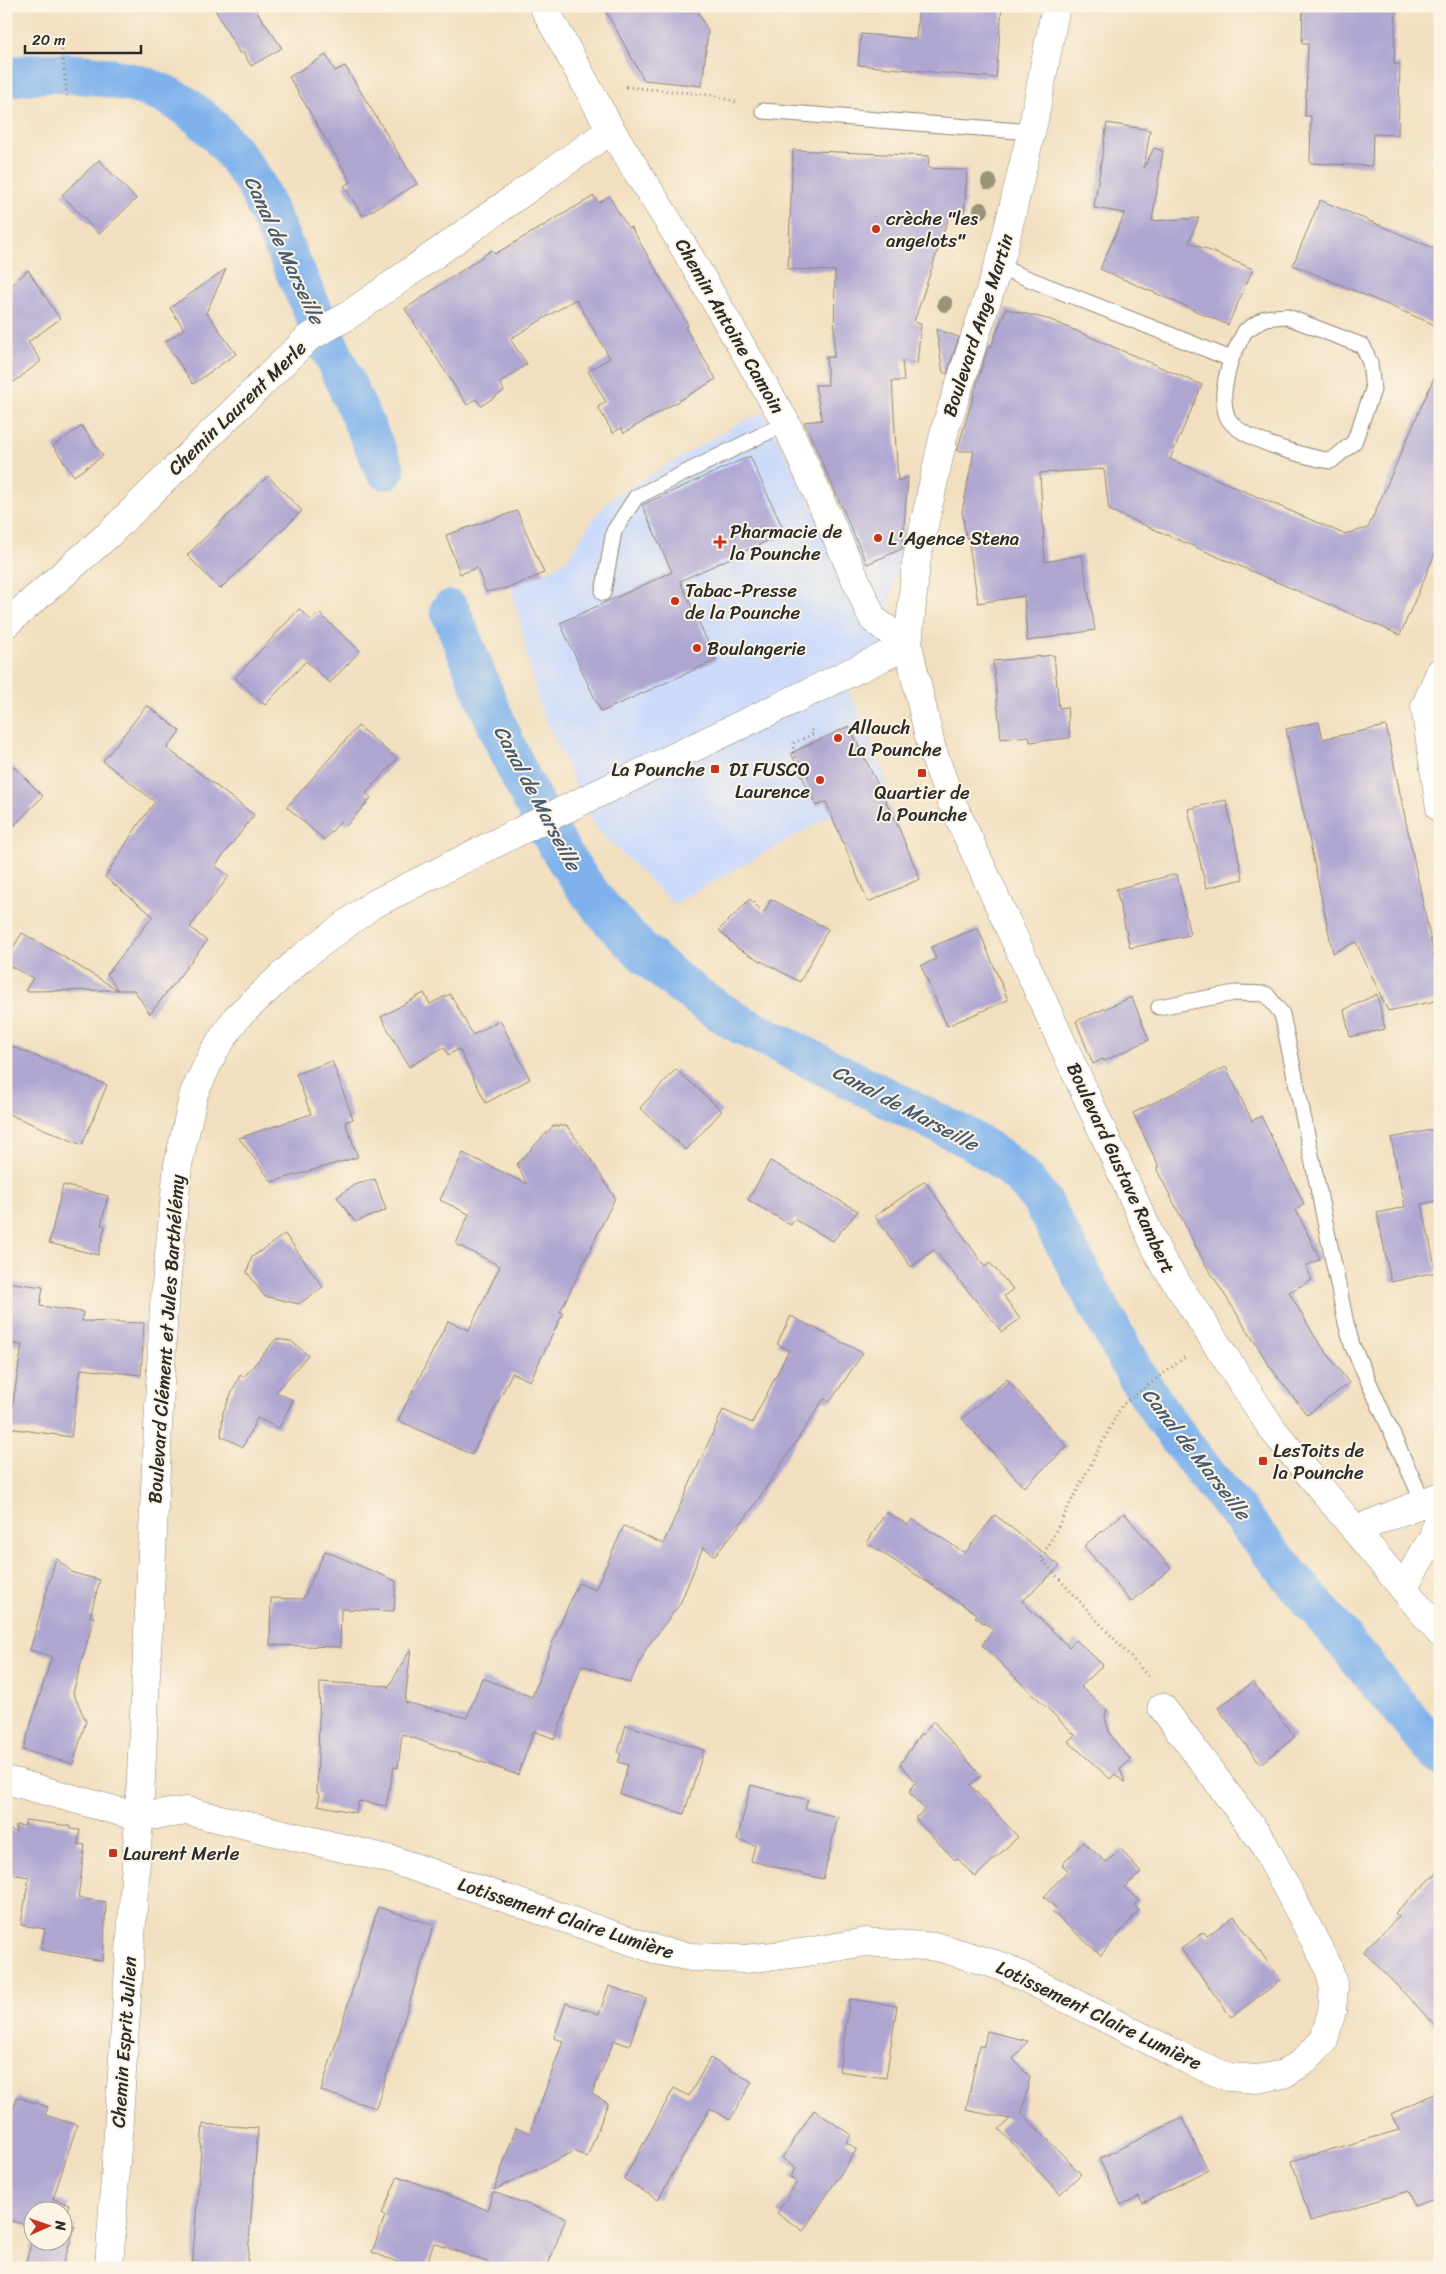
<svg xmlns="http://www.w3.org/2000/svg" width="1446" height="2274" font-family="Sriracha,sans-serif">
	<style>
		.built { fill: #cddbfa }
		.water { fill: #7fb2ec; stroke: #556e8c }
		.lines { fill: none; stroke-linecap: round; stroke-linejoin: round }
		.canal { stroke: #7fb2ec; stroke-width: 40 }
		.building { fill: #aea6d1 }
		.service-casing { stroke: #8e8575; stroke-width: 17 }
		.minor-casing { stroke: #8e8575; stroke-width: 29 }
		.tertiary-casing { stroke: #8e8575; stroke-width: 29 }
		.path { stroke: #8e8575; stroke-width: 3; stroke-dasharray: 1 4; stroke-linecap: butt }
		.service { stroke: #fff; stroke-width: 15 }
		.minor { stroke: #fff; stroke-width: 28 }
		.tertiary { stroke: #fff; stroke-width: 28 }
		.tree { fill: #999378 }
		.poi-dot { fill: #c8321e; stroke: #fcf5e5; stroke-width: 2 }
		.labels { text-anchor: middle; dominant-baseline: central; stroke-width: 4; stroke-linejoin: round; paint-order: stroke }
		.poi-label { font-size: 19px; fill: #2b2b2b; stroke: #fcf5e5; text-anchor: start }
		.street-label { font-size: 19px; fill: #2b2b2b; stroke: #fcf5e5 }
		.water-label { font-size: 20px; font-style: italic; fill: #485a6f; stroke: #fcf5e5 }
	</style>
	<rect width="100%" height="100%" fill="#fcf5e5"/>
	<filter id="ink" filterUnits="userSpaceOnUse"><feTurbulence type="fractalNoise" baseFrequency=".02" numOctaves="2"/><feDisplacementMap in="SourceGraphic" scale="10" xChannelSelector="R" yChannelSelector="G"/><feConvolveMatrix kernelMatrix="1 2 1 2 8 2 1 2 1" color-interpolation-filters="sRGB"/></filter>
	<filter id="wash" filterUnits="userSpaceOnUse"><feTurbulence type="fractalNoise" baseFrequency=".0096" numOctaves="4" result="noise"/><feDisplacementMap in="SourceGraphic" scale="20" xChannelSelector="R" yChannelSelector="G"/><feGaussianBlur stdDeviation="1.12" result="paint"/><feColorMatrix in="noise" values="0 0 0 0 0 0 0 0 0 0 0 0 0 0 0 0 0 1.4 0 .05"/><feComposite in="paint" operator="in"/></filter>
	<g filter="url(#wash)">
		<rect width="100%" height="100%" fill="#f2dfbf"/>
		<polygon class="built" points="764,413 815,513 905,516 902,549 879,650 840,670 889,783 674,904 594,826 539,705 511,587 549,571 566,560 595,517 611,497 745,420"/>
		<polygon class="water" points="31,60 56,60 57,86 24,87 6,92 6,66"/>
		<g class="lines">
			<g class="canal">
				<path d="M6,78c57,-12 145,-2 190,36 25,20 42,44 59,69l130,287"/>
				<path d="M450,610c40,99 78,204 145,290 39,50 91,92 145,124l228,114c29,17 53,35 73,62l94,173 28,44 43,57 234,282"/>
			</g>
		</g>
		<g id="blocks">
			<g class="building">
				<polygon points="213,6 253,6 282,48 251,66 243,52 240,54"/>
				<polygon points="603,6 695,6 708,31 702,86 644,80"/>
				<polygon points="919,6 1002,6 996,78 858,65 861,34 916,39"/>
				<polygon points="1303,6 1396,6 1394,64 1400,64 1398,135 1373,134 1372,166 1310,163 1311,116 1305,116 1308,44 1302,44"/>
				<polygon points="326,55 335,71 345,66 417,184 363,216 344,186 351,182 289,77"/>
				<polygon points="1107,123 1150,130 1144,168 1154,148 1163,151 1152,221 1199,218 1189,242 1253,269 1228,325 1100,269 1125,213 1094,208"/>
				<polygon points="793,150 929,156 928,168 967,170 964,217 949,216 914,322 921,324 917,364 902,360 904,381 892,381 898,481 908,477 902,549 867,564 804,422 822,420 815,385 828,385 826,357 834,357 835,271 788,269"/>
				<polygon points="99,160 136,199 99,234 62,195"/>
				<polygon points="594,196 598,203 609,196 628,228 631,227 688,325 685,327 716,379 624,433 621,428 613,433 598,407 606,402 588,371 610,358 576,299 510,339 527,364 500,383 504,391 481,406 476,399 467,405 405,309 492,250 495,254"/>
				<polygon points="1320,200 1440,251 1440,327 1293,265"/>
				<polygon points="226,269 205,315 207,313 236,354 193,384 165,342 184,329 170,308"/>
				<polygon points="28,270 60,319 28,342 41,361 6,388 6,290"/>
				<polygon points="1006,309 1051,320 1202,385 1170,459 1344,534 1368,528 1440,364 1440,542 1400,635 1109,510 1104,469 1040,473 1045,562 1082,555 1095,630 1027,641 1024,596 978,603 968,537 966,538 962,512 974,451 957,451 988,346 991,347"/>
				<polygon points="936,329 959,337 947,374 943,372"/>
				<polygon points="82,426 103,456 74,476 53,446"/>
				<polygon points="750,456 785,533 680,581 716,660 601,712 560,623 672,572 642,505"/>
				<polygon points="268,476 302,511 220,589 187,555"/>
				<polygon points="517,511 544,573 511,587 486,592 477,568 460,574 446,535"/>
				<polygon points="299,609 311,620 319,613 360,651 330,683 306,661 265,705 235,678"/>
				<polygon points="1054,655 1059,708 1067,707 1070,738 1030,742 1029,736 1001,739 993,661"/>
				<polygon points="147,705 180,731 167,748 254,815 215,866 229,876 190,927 207,941 150,1014 134,990 118,990 107,974 153,916 105,877 136,828 155,802 103,761"/>
				<polygon points="1319,722 1323,739 1386,726 1440,985 1440,1000 1388,1011 1356,942 1333,953 1286,729"/>
				<polygon points="358,726 397,759 366,793 371,798 346,826 341,821 324,840 287,807"/>
				<polygon points="849,726 898,826 920,879 868,902 826,802 816,806 791,753"/>
				<polygon points="6,759 43,796 6,834"/>
				<polygon points="1226,800 1243,879 1206,888 1188,809"/>
				<polygon points="1177,874 1190,935 1130,948 1116,889"/>
				<polygon points="750,899 764,913 771,899 828,929 800,982 737,948 719,930"/>
				<polygon points="978,928 1008,1000 947,1026 921,966 936,959 931,947"/>
				<polygon points="22,933 62,956 118,990 25,991 33,978 6,964 6,959"/>
				<polygon points="424,993 430,1004 450,994 473,1035 500,1020 530,1079 486,1103 459,1049 448,1055 444,1047 409,1067 381,1017"/>
				<polygon points="1377,994 1385,1029 1350,1037 1344,1010"/>
				<polygon points="1132,997 1149,1040 1104,1061 1103,1059 1093,1064 1076,1021"/>
				<polygon points="6,1044 107,1085 82,1145 6,1113"/>
				<polygon points="332,1061 353,1119 345,1122 358,1157 272,1182 239,1138 311,1114 296,1074"/>
				<polygon points="1226,1067 1252,1121 1261,1116 1304,1204 1296,1210 1320,1259 1306,1266 1312,1280 1289,1292 1315,1337 1349,1383 1307,1415 1271,1368 1204,1262 1157,1170 1158,1165 1133,1113"/>
				<polygon points="676,1069 722,1111 686,1150 640,1108"/>
				<polygon points="553,1126 567,1126 592,1161 615,1198 560,1312 563,1313 530,1381 512,1373 472,1455 398,1420 448,1321 469,1330 500,1266 456,1244 469,1214 440,1200 463,1153 527,1184 517,1164"/>
				<polygon points="1436,1129 1440,1149 1440,1200 1422,1204 1436,1272 1391,1282 1377,1213 1405,1207 1391,1138"/>
				<polygon points="770,1161 858,1211 833,1241 794,1219 791,1225 748,1200"/>
				<polygon points="375,1179 386,1210 355,1222 337,1197 354,1185"/>
				<polygon points="925,1181 985,1267 990,1263 1013,1289 1004,1296 1020,1319 1002,1332 934,1250 911,1267 875,1216"/>
				<polygon points="63,1185 108,1196 101,1225 105,1226 98,1255 49,1243"/>
				<polygon points="285,1234 323,1287 299,1304 264,1296 247,1272 252,1257"/>
				<polygon points="6,1282 43,1287 40,1306 83,1312 82,1321 144,1323 141,1375 81,1369 71,1437 9,1428 22,1345 6,1343"/>
				<polygon points="791,1316 863,1353 830,1402 824,1399 752,1509 715,1556 703,1547 680,1604 647,1647 630,1683 582,1665 555,1739 534,1731 518,1775 402,1734 398,1768 394,1767 386,1806 359,1801 356,1813 318,1805 320,1794 317,1793 320,1682 388,1686 388,1688 411,1648 405,1702 467,1718 482,1678 532,1697 555,1636 578,1583 595,1590 624,1526 663,1544 723,1410 752,1423 789,1350 777,1344"/>
				<polygon points="276,1339 291,1341 308,1355 276,1392 293,1400 279,1428 257,1418 243,1447 221,1436 223,1412 240,1375 244,1377"/>
				<polygon points="1007,1379 1067,1447 1024,1487 962,1419"/>
				<polygon points="886,1512 908,1525 912,1519 965,1553 995,1515 1060,1566 1022,1601 1069,1647 1076,1640 1103,1665 1081,1687 1107,1710 1105,1717 1109,1732 1119,1747 1131,1760 1120,1769 1125,1783 1115,1774 1110,1779 1068,1741 1075,1735 982,1645 993,1629 975,1617 977,1614 867,1543"/>
				<polygon points="1124,1513 1171,1568 1131,1602 1084,1546"/>
				<polygon points="325,1551 396,1581 394,1611 341,1609 340,1647 270,1645 271,1598 303,1599"/>
				<polygon points="56,1558 73,1573 100,1580 90,1616 94,1617 73,1693 86,1721 73,1764 23,1750 52,1656 30,1650"/>
				<polygon points="1253,1682 1295,1737 1260,1764 1218,1708"/>
				<polygon points="933,1721 981,1776 970,1785 1018,1837 975,1877 957,1858 955,1860 915,1818 925,1810 909,1792 916,1782 900,1764 921,1733 923,1735"/>
				<polygon points="626,1725 704,1750 684,1814 620,1794 628,1765 618,1762 621,1754 618,1753"/>
				<polygon points="751,1785 808,1800 805,1809 838,1817 823,1879 751,1861 755,1845 737,1840"/>
				<polygon points="25,1820 70,1826 70,1829 80,1830 78,1844 85,1845 78,1898 106,1902 103,1961 41,1950 45,1929 21,1925 29,1877 10,1874 12,1862 6,1860 6,1829 16,1832 16,1825 25,1826"/>
				<polygon points="1083,1842 1106,1862 1121,1849 1141,1873 1124,1887 1139,1900 1134,1905 1139,1910 1101,1955 1052,1912 1056,1908 1044,1897 1068,1870 1062,1865"/>
				<polygon points="1440,1870 1440,2030 1363,1951 1399,1917 1395,1913"/>
				<polygon points="378,1907 434,1925 376,2108 321,2091"/>
				<polygon points="1234,1916 1281,1980 1231,2017 1181,1949 1204,1932 1207,1936"/>
				<polygon points="609,1986 646,1999 629,2046 614,2040 592,2094 608,2103 587,2158 575,2151 494,2190 516,2128 530,2133 563,2041 554,2038 566,2003 599,2014"/>
				<polygon points="850,1999 897,2006 886,2078 839,2071"/>
				<polygon points="987,2031 1028,2041 1013,2059 1030,2077 1022,2113 1081,2174 1060,2194 999,2129 1010,2119 966,2110 979,2046 984,2046"/>
				<polygon points="710,2058 752,2082 730,2120 710,2108 658,2200 624,2179 674,2088 689,2096"/>
				<polygon points="1440,2091 1440,2197 1414,2206 1409,2191 1310,2221 1292,2161 1399,2130 1391,2114"/>
				<polygon points="17,2097 48,2107 45,2115 77,2125 53,2199 69,2204 63,2222 75,2226 62,2268 24,2268 32,2241 62,2242 62,2212 32,2212 32,2227 6,2219 6,2131"/>
				<polygon points="814,2110 851,2135 846,2142 857,2149 803,2231 777,2213 797,2182 790,2177 796,2168 782,2158"/>
				<polygon points="1182,2118 1208,2170 1143,2203 1139,2196 1121,2205 1099,2159"/>
				<polygon points="203,2124 258,2128 247,2268 192,2268"/>
				<polygon points="398,2176 487,2210 493,2192 566,2218 547,2268 503,2268 434,2243 425,2268 412,2268 372,2252 385,2216 382,2214"/>
			</g>
		</g>
	</g>
	<g filter="url(#ink)">
		<use href="#blocks" fill-opacity="0" stroke="#8e8575" stroke-width="1"/>
		<g class="lines">
			<defs>
				<g id="service">
					<polyline points="763,111 1032,132"/>
					<path d="M999,267l232,92c-5,20 -11,37 -4,57 8,23 80,41 104,45l23,-19 19,-52 -3,-27 -7,-17 -78,-30 -20,2 -20,13 -14,28"/>
					<polyline points="603,593 614,531 636,497 786,423"/>
					<polyline points="1159,1007 1235,993 1266,994 1282,1014 1346,1323 1352,1345 1424,1504"/>
				</g>
				<g id="minor">
					<polyline points="543,6 611,130 675,232 786,423 873,619 908,645 932,750 949,796 1161,1259 1273,1430 1440,1633"/>
					<polyline points="6,624 108,535 308,338 346,317 611,130"/>
					<polyline points="1440,672 1425,707 1440,808"/>
					<polyline points="1355,1530 1440,1496"/>
					<polyline points="1403,1588 1433,1537 1440,1508"/>
					<polyline points="6,1780 139,1817 187,1811 393,1860 660,1951 691,1957 744,1959 801,1953 865,1942 938,1947 1004,1967 1188,2060 1228,2077 1258,2079 1284,2074 1303,2062 1324,2040 1332,2011 1334,1988 1328,1966 1262,1841 1162,1707"/>
				</g>
				<polyline id="tertiary" points="109,2268 139,1817 164,1305 178,1165 194,1093 214,1051 237,1017 301,958 372,905 528,827 908,645 916,563 945,429 1002,254 1034,120 1056,6"/>
			</defs>
			<use href="#service" class="service-casing"/>
			<use href="#minor" class="minor-casing"/>
			<use href="#tertiary" class="tertiary-casing"/>
			<g class="path">
				<polyline points="62,50 67,96"/>
				<polyline points="626,87 713,95 736,102"/>
				<polyline points="809,776 806,777 793,752 794,743 813,734 811,728"/>
				<polyline points="1148,1676 1041,1559 1122,1405 1185,1357"/>
			</g>
			<use href="#service" class="service"/>
			<use href="#minor" class="minor"/>
			<use href="#tertiary" class="tertiary"/>
		</g>
		<g class="tree">
			<circle cx="989" cy="182" r="8"/>
			<circle cx="981" cy="210" r="8"/>
			<circle cx="945" cy="304" r="8"/>
		</g>
	</g>
	<g class="poi-dot">
		<circle cx="876" cy="229" r="5"/>
		<circle cx="878" cy="538" r="5"/>
		<path d="M717.5 534.5h5v5h5v5h-5v5h-5v-5h-5v-5h5z"/>
		<circle cx="675" cy="601" r="5"/>
		<circle cx="697" cy="648" r="5"/>
		<circle cx="838" cy="738" r="5"/>
		<rect x="710" y="764" width="10" height="10" rx="2.5"/>
		<rect x="917" y="768" width="10" height="10" rx="2.5"/>
		<circle cx="820" cy="780" r="5"/>
		<rect x="1258" y="1456" width="10" height="10" rx="2.5"/>
		<rect x="108" y="1848" width="10" height="10" rx="2.5"/>
	</g>
	<g class="labels">
		<g class="poi-label">
			<text x="886" y="218">crèche "les<tspan x="886" dy="22">angelots"</tspan></text>
			<text x="730" y="531">Pharmacie de<tspan x="730" dy="22">la Pounche</tspan></text>
			<text x="888" y="538">L'Agence Stena</text>
			<text x="685" y="590">Tabac-Presse<tspan x="685" dy="22">de la Pounche</tspan></text>
			<text x="707" y="648">Boulangerie</text>
			<text x="848" y="727">Allauch<tspan x="848" dy="22">La Pounche</tspan></text>
			<text x="705" y="769" text-anchor="end">La Pounche</text>
			<text x="810" y="769" text-anchor="end">DI FUSCO<tspan x="810" dy="22">Laurence</tspan></text>
			<text x="922" y="792" text-anchor="middle">Quartier de<tspan x="922" dy="22">la Pounche</tspan></text>
			<text x="1273" y="1450">LesToits de<tspan x="1273" dy="22">la Pounche</tspan></text>
			<text x="123" y="1853">Laurent Merle</text>
		</g>
		<g class="street-label">
			<text transform="translate(978 325) rotate(-72)">Boulevard Ange Martin</text>
			<text transform="translate(730 326) rotate(60)">Chemin Antoine Camoin</text>
			<text transform="translate(237 408) rotate(-44)">Chemin Laurent Merle</text>
			<text transform="translate(1121 1168) rotate(65)">Boulevard Gustave Rambert</text>
			<text transform="translate(166 1339) rotate(-86)">Boulevard Clément et Jules Barthélémy</text>
			<text transform="translate(566 1918) rotate(18)">Lotissement Claire Lumière</text>
			<text transform="translate(1099 2015) rotate(26)">Lotissement Claire Lumière</text>
			<text transform="translate(124 2042) rotate(-86)">Chemin Esprit Julien</text>
		</g>
		<g class="water-label">
			<text transform="translate(284 250) rotate(65)">Canal de Marseille</text>
			<text transform="translate(537 798) rotate(62)">Canal de Marseille</text>
			<text transform="translate(905 1108) rotate(28)">Canal de Marseille</text>
			<text transform="translate(1196 1454) rotate(52)">Canal de Marseille</text>
		</g>
	</g>
	<rect width="1446" height="2274" fill="none" stroke="#fcf5e5" stroke-width="25"/>
	<g transform="translate(48 2226) rotate(88)"><circle r="24" fill="#fcf5e5" stroke="#a8a49b"/>
	<path d="M0-4L9 19L0 12L-9 19Z" fill="#c8321e"/>
	<text y="-8" font-size="14" font-weight="bold" text-anchor="middle" fill="#2b2b2b">N</text>
	</g>
	<path d="M25 45v8h116v-8" fill="none" stroke="#2b2b2b" stroke-width="2.5"/>
	<text x="32" y="45" font-size="15" fill="#2b2b2b" stroke="#fcf5e5" stroke-width="4" paint-order="stroke">20 m</text>
</svg>
